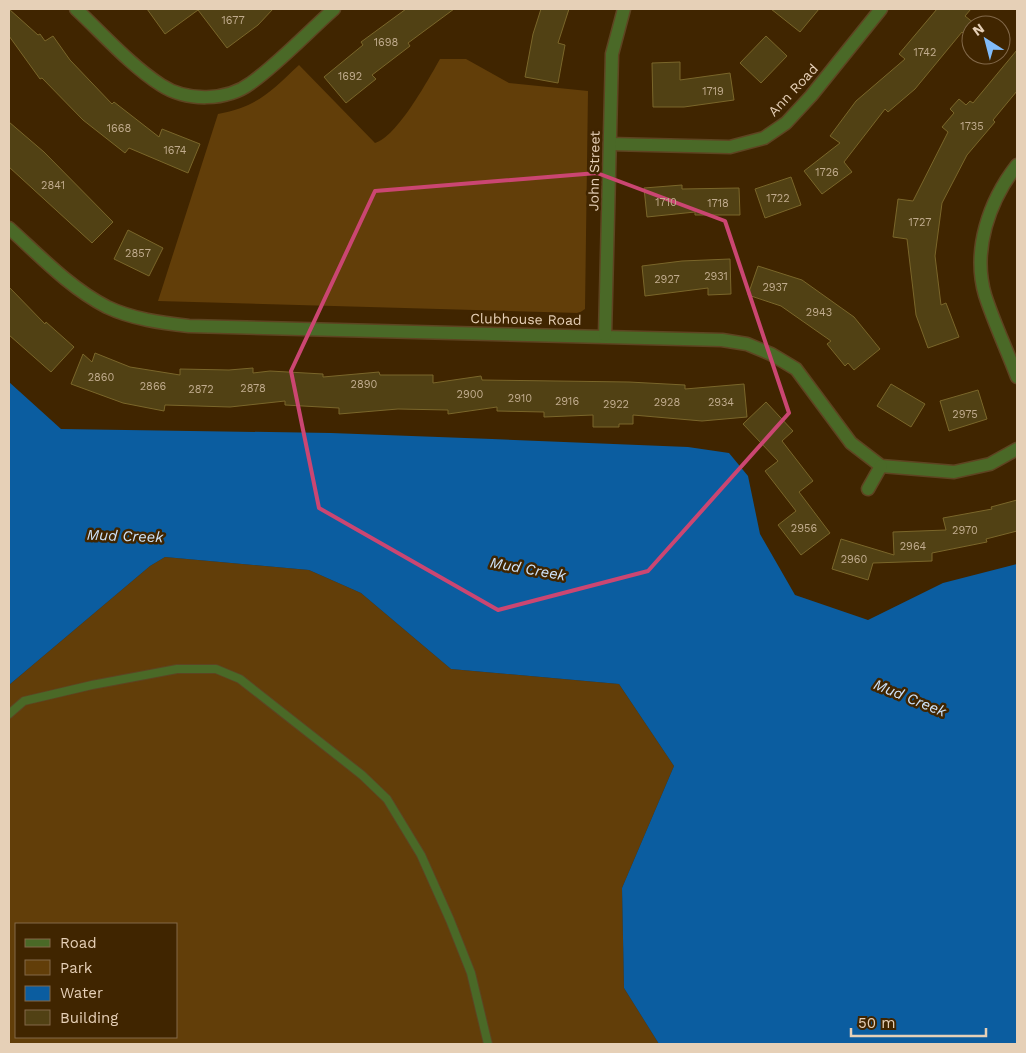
<svg xmlns="http://www.w3.org/2000/svg" width="1026" height="1053" font-family="'Work Sans',sans-serif">
	<style>
		.green { fill: #623e09; fill-rule: evenodd }
		.water { fill: #0b5da0 }
		.building { fill: #514114; stroke: #7a662a }
		.lines { fill: none; stroke-linecap: round; stroke-linejoin: round }
		.lane-casing { stroke: #5e4421; stroke-width: 10 }
		.street-casing { stroke: #5e4421; stroke-width: 15 }
		.lane { stroke: #4a6927; stroke-width: 8 }
		.street { stroke: #4a6927; stroke-width: 12 }
		.marked { fill: none; stroke: #cb4672; stroke-width: 4; stroke-linejoin: round }
		.labels { text-anchor: middle; dominant-baseline: central; stroke-width: 5; stroke-linejoin: round; paint-order: stroke }
		.number-label { font-size: 11px; fill: #c1ac8e }
		.street-label { font-size: 14px; fill: #e6d0b7; stroke: #402500 }
		.water-label { font-size: 15px; font-style: italic; fill: #cfe4fb; stroke: #402500 }
	</style>
	<rect width="100%" height="100%" fill="#402500"/>
	<g class="green">
		<path d="M440,59h26l43,24 79,8 -3,218 -6,4 -421,-12 60,-187c41,-8 52,-22 81,-49l76,78c22,-6 53,-63 65,-84z"/>
		<path d="M165,557l144,13 52,23 90,76 168,15 55,82 -52,122 2,100 35,56h-650v-359l141,-119zM16,924h160v113h-160z"/>
	</g>
	<polygon class="water" points="9,382 61,429 331,433 492,439 688,447 729,453 748,476 760,534 795,595 868,620 943,583 1017,564 1017,1044 659,1044 624,988 622,888 674,766 619,684 451,669 361,593 309,570 165,557 150,566 9,685"/>
	<g class="building">
		<polygon points="9,9 38,35 40,34 45,41 53,36 70,60 112,104 114,102 159,137 162,129 200,144 188,173 129,148 125,153 83,120 42,78 40,79 9,36"/>
		<polygon points="147,9 273,9 258,25 227,48 198,10 165,34"/>
		<polygon points="406,9 454,9 408,43 410,46 372,75 376,79 346,103 324,77 363,45 361,42"/>
		<polygon points="541,9 569,9 558,43 565,45 558,83 525,77 533,34"/>
		<polygon points="771,9 819,9 800,32"/>
		<polygon points="937,9 971,9 965,16 975,24 971,25 965,35 962,32 915,89 888,112 885,109 844,162 852,172 822,194 804,171 840,143 830,136 856,101 905,59 899,54"/>
		<polygon points="766,36 787,56 761,83 740,63"/>
		<polygon points="1017,50 1017,91 993,120 995,122 967,155 942,203 935,256 941,305 946,303 959,337 928,348 916,315 907,239 893,237 898,199 913,201 948,132 942,127 954,113 950,109 959,99 966,105 970,101 973,103"/>
		<polygon points="680,62 680,80 730,73 734,100 684,107 653,107 652,63"/>
		<polygon points="9,122 44,152 113,222 92,243 9,167"/>
		<polygon points="791,177 801,205 765,218 755,189"/>
		<polygon points="682,185 682,189 739,188 740,215 695,215 695,212 647,217 644,188"/>
		<polygon points="128,230 163,248 149,276 114,259"/>
		<polygon points="730,259 731,294 708,295 708,288 645,296 642,266 682,261"/>
		<polygon points="758,266 802,280 854,317 880,349 854,370 848,363 845,366 827,344 831,341 781,306 748,295"/>
		<polygon points="9,287 45,324 46,322 74,347 51,372 9,335"/>
		<polygon points="95,353 130,367 180,375 180,369 229,370 253,368 253,373 270,371 323,374 323,377 379,372 380,375 433,375 433,383 481,376 482,380 629,382 685,385 685,389 744,384 747,417 702,421 633,415 633,424 619,424 619,427 593,427 593,415 544,417 544,412 497,411 497,407 448,414 448,410 398,409 339,414 339,408 285,405 285,401 230,407 165,405 164,411 123,403 71,384 83,354 92,362"/>
		<polygon points="891,384 925,404 911,427 877,406"/>
		<polygon points="978,390 987,419 949,431 940,401"/>
		<polygon points="766,402 793,431 782,441 813,481 799,492 830,533 801,555 778,525 796,511 765,471 778,461 743,424"/>
		<polygon points="1017,500 1017,531 986,539 987,542 932,553 932,561 873,563 868,580 832,569 841,539 894,555 893,532 946,530 943,518 992,509 991,507"/>
	</g>
	<g class="lines">
		<defs>
			<polyline id="lane" points="9,714 24,701 92,685 177,669 216,669 240,679 362,775 387,799 421,855 450,920 471,973 488,1044"/>
			<g id="street">
				<path d="M76,9c27,25 54,56 85,76 26,17 66,16 90,-2 28,-20 57,-51 83,-74"/>
				<polyline points="610,144 730,147 764,138 786,123 811,96 881,9"/>
				<path d="M1017,165c-28,36 -45,85 -32,130 9,28 22,55 32,82"/>
				<path d="M9,228c31,28 61,60 98,79 25,12 55,16 82,19l533,14 25,4 24,10 25,15 55,74 30,23 73,6 36,-8 27,-15"/>
				<polyline points="605,335 612,54 624,9"/>
				<polyline points="868,489 881,466"/>
			</g>
		</defs>
		<use href="#lane" class="lane-casing"/>
		<use href="#street" class="street-casing"/>
		<use href="#lane" class="lane"/>
		<use href="#street" class="street"/>
	</g>
	<path class="marked" d="M597,173l128,48 64,192 -141,158 -150,39 -179,-102 -28,-137 84,-180z"/>
	<g class="labels">
		<g class="number-label">
			<text x="233" y="20">1677</text>
			<text x="386" y="42">1698</text>
			<text x="925" y="52">1742</text>
			<text x="350" y="76">1692</text>
			<text x="713" y="91">1719</text>
			<text x="972" y="126">1735</text>
			<text x="119" y="128">1668</text>
			<text x="175" y="150">1674</text>
			<text x="827" y="172">1726</text>
			<text x="53" y="185">2841</text>
			<text x="778" y="198">1722</text>
			<text x="666" y="202">1710</text>
			<text x="718" y="203">1718</text>
			<text x="920" y="222">1727</text>
			<text x="138" y="253">2857</text>
			<text x="716" y="276">2931</text>
			<text x="667" y="279">2927</text>
			<text x="775" y="287">2937</text>
			<text x="819" y="312">2943</text>
			<text x="101" y="377">2860</text>
			<text x="364" y="384">2890</text>
			<text x="153" y="386">2866</text>
			<text x="253" y="388">2878</text>
			<text x="201" y="389">2872</text>
			<text x="470" y="394">2900</text>
			<text x="520" y="398">2910</text>
			<text x="567" y="401">2916</text>
			<text x="667" y="402">2928</text>
			<text x="721" y="402">2934</text>
			<text x="616" y="404">2922</text>
			<text x="965" y="414">2975</text>
			<text x="804" y="528">2956</text>
			<text x="965" y="530">2970</text>
			<text x="913" y="546">2964</text>
			<text x="854" y="559">2960</text>
		</g>
		<g class="street-label">
			<text transform="translate(793 90) rotate(-47)">Ann Road</text>
			<text transform="translate(594 171) rotate(-89)">John Street</text>
			<text transform="translate(526 319) rotate(1)">Clubhouse Road</text>
		</g>
		<g class="water-label">
			<text transform="translate(125 536) rotate(2)">Mud Creek</text>
			<text transform="translate(528 569) rotate(10)">Mud Creek</text>
			<text transform="translate(910 698) rotate(22)">Mud Creek</text>
		</g>
	</g>
	<rect width="1026" height="1053" fill="none" stroke="#e6d0b7" stroke-width="20"/>
	<rect x="15" y="923" width="162" height="115" fill="#402500" stroke="#826949"/>
	<rect x="25" y="939" width="25" height="8" fill="#4a6927" stroke="#826949"/>
	<text x="60" y="948" font-size="15" fill="#e6d0b7">Road</text>
	<rect x="25" y="960" width="25" height="15" fill="#623e09" stroke="#826949"/>
	<text x="60" y="973" font-size="15" fill="#e6d0b7">Park</text>
	<rect x="25" y="986" width="25" height="15" fill="#0b5da0" stroke="#826949"/>
	<text x="60" y="998" font-size="15" fill="#e6d0b7">Water</text>
	<rect x="25" y="1010" width="25" height="15" fill="#514114" stroke="#826949"/>
	<text x="60" y="1023" font-size="15" fill="#e6d0b7">Building</text>
	<g transform="translate(986 40) rotate(324)"><circle r="24" fill="#402500" stroke="#826949"/>
	<path d="M0-4L9 19L0 12L-9 19Z" fill="#81bcfa"/>
	<text y="-8" font-size="14" font-weight="bold" text-anchor="middle" fill="#e6d0b7">N</text>
	</g>
	<path d="M851 1028v8h135v-8" fill="none" stroke="#e6d0b7" stroke-width="2.5"/>
	<text x="858" y="1028" font-size="15" fill="#e6d0b7" stroke="#402500" stroke-width="4" paint-order="stroke">50 m</text>
</svg>
